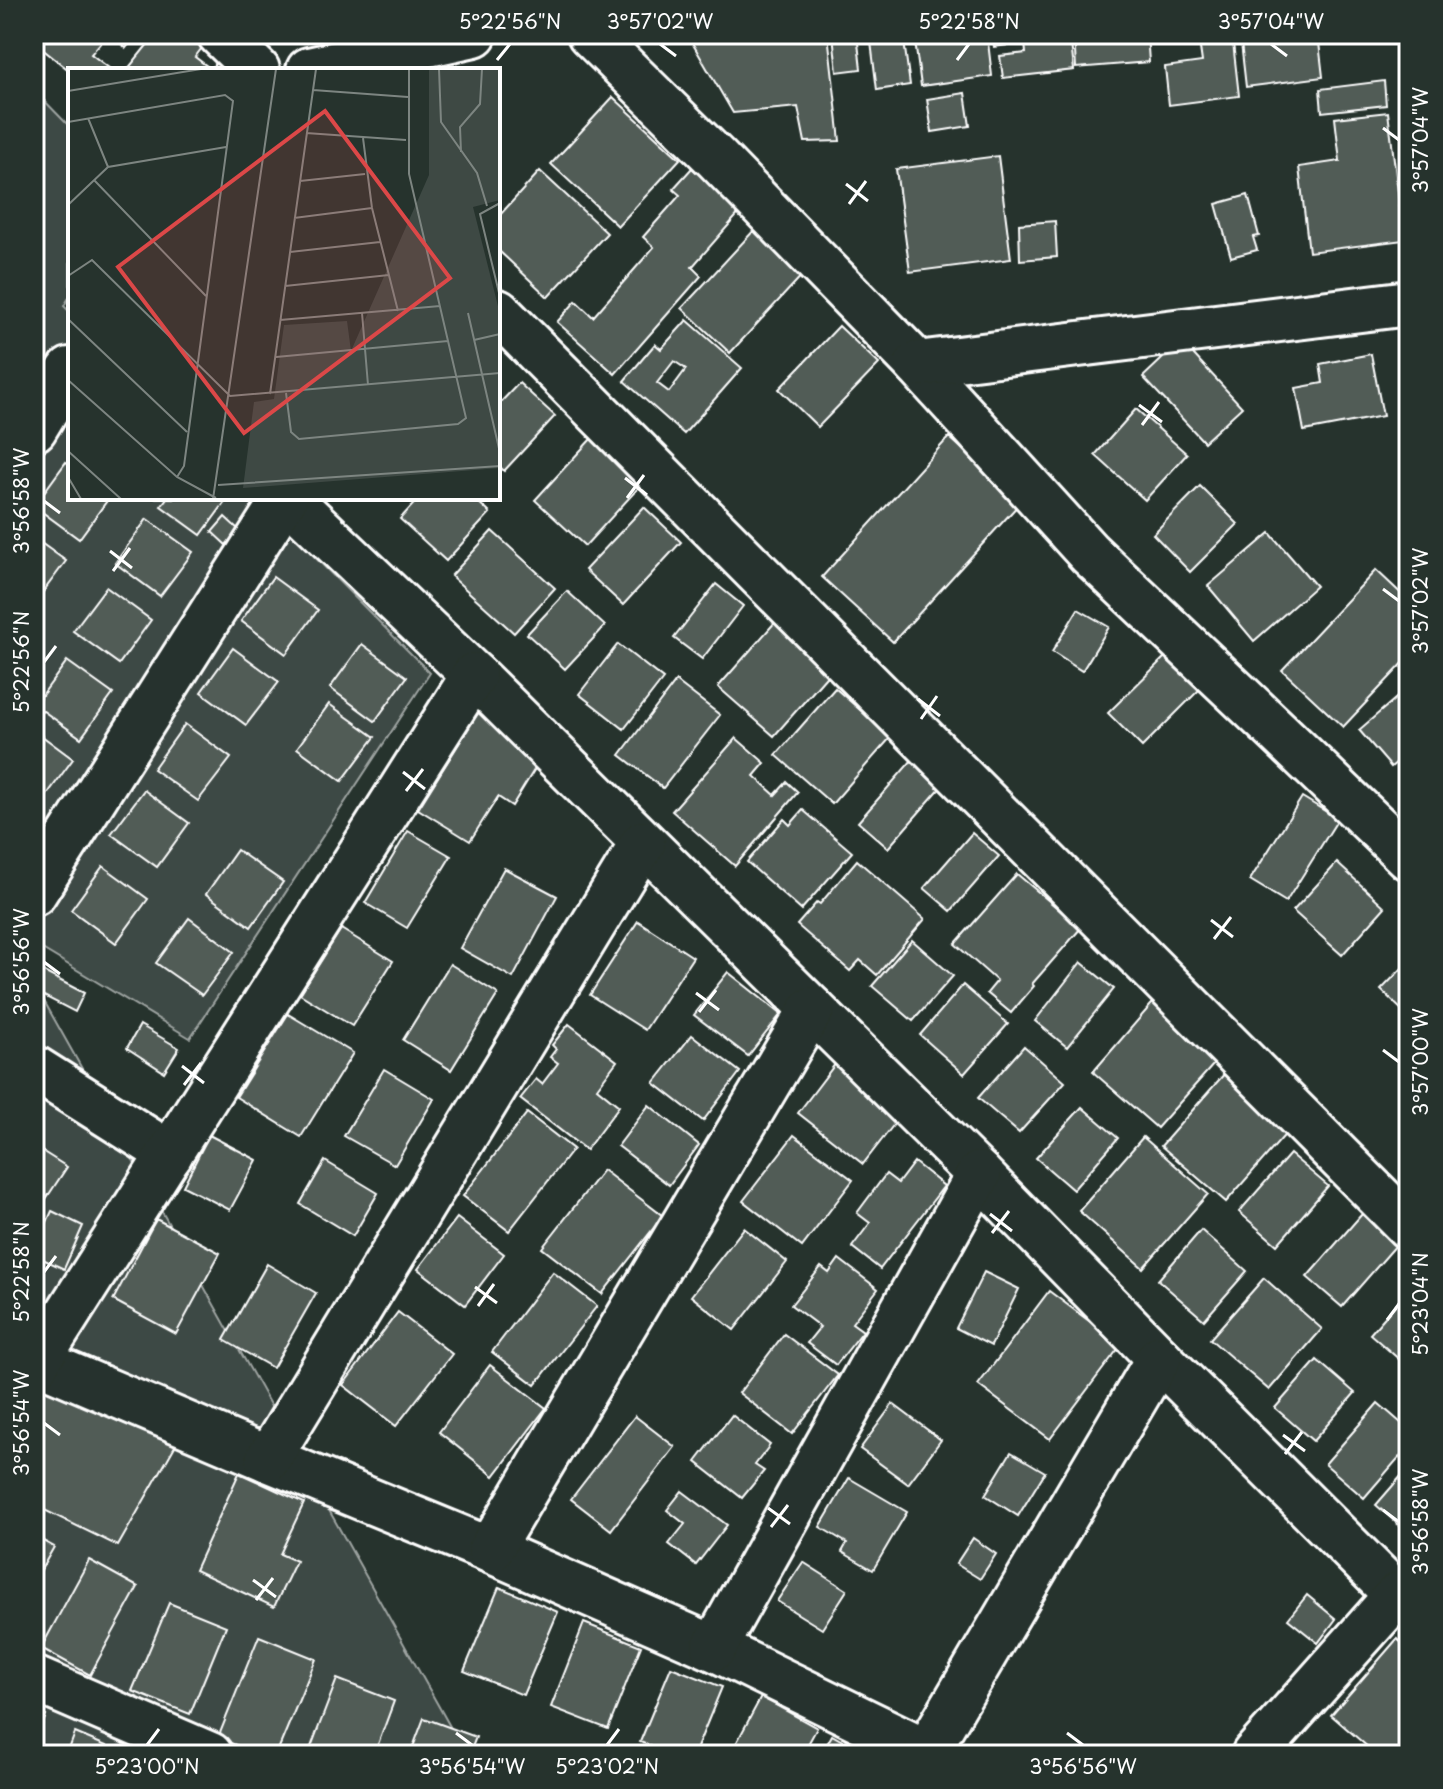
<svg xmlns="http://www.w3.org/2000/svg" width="1443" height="1789" font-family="'Playpen Sans',sans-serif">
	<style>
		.green { fill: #3e4944; stroke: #9ea4a2; stroke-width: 2 }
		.building { fill: #515c57; stroke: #fff; stroke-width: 2; fill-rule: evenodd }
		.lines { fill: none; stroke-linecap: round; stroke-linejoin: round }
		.street-casing { stroke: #fff; stroke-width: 50 }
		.street { stroke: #26332d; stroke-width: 44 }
		.ticks { fill: none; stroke: #fff; stroke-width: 3 }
		.inset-road { fill: none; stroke: #7d8581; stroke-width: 2 }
		.view { fill: #dc4848; fill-opacity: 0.15; stroke: #dc4848; stroke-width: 4 }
		.inset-edge { fill: none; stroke: #fff; stroke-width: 4 }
		.neatline { fill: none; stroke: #fff; stroke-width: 3 }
		.ticks-label { font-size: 20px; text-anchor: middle; fill: #fff }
	</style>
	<rect width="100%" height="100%" fill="#26332d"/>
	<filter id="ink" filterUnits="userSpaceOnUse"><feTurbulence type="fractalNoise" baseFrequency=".0125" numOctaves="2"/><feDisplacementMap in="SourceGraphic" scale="16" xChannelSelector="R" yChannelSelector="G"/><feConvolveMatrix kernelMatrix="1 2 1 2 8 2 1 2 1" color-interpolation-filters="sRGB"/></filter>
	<g filter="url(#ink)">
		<g class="green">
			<polygon points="34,90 70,127 70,296 64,306 70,312 70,498 256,498 430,673 190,1038 34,944"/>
			<polygon points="34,983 466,1755 34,1755"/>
		</g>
		<g class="building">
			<polygon points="44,34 108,34 91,54 109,68 107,70 70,71 36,44"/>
			<polygon points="110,34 137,34 126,48"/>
			<polygon points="156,34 208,34 211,36 195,57 211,69 224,53 235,70 127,70"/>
			<polygon points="687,34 828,34 840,141 805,142 798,107 733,113"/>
			<polygon points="833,34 857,34 861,69 837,72"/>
			<polygon points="870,34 903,34 910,85 877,90"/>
			<polygon points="914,34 987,34 992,76 921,86"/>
			<polygon points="992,34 1070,34 1074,70 1003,78 1000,56 1026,53 1025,43 994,47"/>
			<polygon points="1074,34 1147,34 1149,62 1076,68"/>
			<polygon points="1198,34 1232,34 1239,96 1169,105 1165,67 1202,62"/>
			<polygon points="1240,34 1318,34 1323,77 1246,87"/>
			<polygon points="1384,81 1386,105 1322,112 1320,89"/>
			<polygon points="965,93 970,126 932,132 927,99"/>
			<polygon points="613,97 680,159 618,226 551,164"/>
			<polygon points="1388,112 1404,240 1309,252 1299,167 1340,161 1335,118"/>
			<polygon points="998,156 1011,259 910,272 896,169"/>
			<polygon points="692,168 741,211 692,267 701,276 615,374 557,322 576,301 593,317 654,247 643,237 680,195 673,189"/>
			<polygon points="540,171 607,233 548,297 498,250 498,217"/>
			<polygon points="1248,195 1259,236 1253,237 1257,250 1231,257 1216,204"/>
			<polygon points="1055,221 1057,257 1020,260 1019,224"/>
			<polygon points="758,226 806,271 730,353 682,308"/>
			<path d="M687,320l55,48 -58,66 -60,-53 31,-37 6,5zM674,361l12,8 -17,23 -12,-9z"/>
			<polygon points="839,326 879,364 818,427 779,389"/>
			<polygon points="1409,333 1409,388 1399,335"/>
			<polygon points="1181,341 1242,407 1204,442 1143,377"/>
			<polygon points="1371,354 1383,416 1304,431 1296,388 1323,383 1320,364"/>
			<polygon points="519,383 555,416 504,471 498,465 498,405"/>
			<polygon points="1136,409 1187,454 1145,500 1095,455"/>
			<polygon points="949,437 1021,502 893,642 822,577"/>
			<polygon points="591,439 641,485 585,546 535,500"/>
			<polygon points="66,462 70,465 70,498 109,498 79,539 34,506"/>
			<polygon points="1200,486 1238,524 1190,572 1153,534"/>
			<polygon points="167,498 228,498 201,535 161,506"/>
			<polygon points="419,498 474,498 490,513 446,561 400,519"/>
			<polygon points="644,507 681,542 623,605 585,570"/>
			<polygon points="225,517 239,530 226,545 212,532"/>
			<polygon points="147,519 193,552 160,596 115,563"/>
			<polygon points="492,531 555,588 514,633 451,576"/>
			<polygon points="1270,533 1316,586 1254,641 1208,586"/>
			<polygon points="34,538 66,561 34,604"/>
			<polygon points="1376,570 1409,601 1409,657 1343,727 1282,670"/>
			<polygon points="273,577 318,610 286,654 241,621"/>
			<polygon points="716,584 743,606 702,659 674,638"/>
			<polygon points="106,587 151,620 119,664 73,631"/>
			<polygon points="567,591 605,626 565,669 527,634"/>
			<polygon points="1078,609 1109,627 1082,671 1052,652"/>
			<polygon points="777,620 833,669 774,736 718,687"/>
			<polygon points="362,644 407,677 375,721 330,688"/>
			<polygon points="618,644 663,679 624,729 579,694"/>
			<polygon points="233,648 279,682 246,725 201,692"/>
			<polygon points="1170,652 1203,686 1142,747 1108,713"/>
			<polygon points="67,661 113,694 81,738 35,705"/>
			<polygon points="676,681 720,715 663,788 620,755"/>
			<polygon points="1409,687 1409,752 1391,767 1359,730"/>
			<polygon points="835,688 891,737 832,804 776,755"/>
			<polygon points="329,704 375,737 342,781 297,748"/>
			<polygon points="481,708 547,749 512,806 498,797 470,841 418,809"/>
			<polygon points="185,724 231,758 198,801 153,769"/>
			<polygon points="34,730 73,759 41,803 34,798"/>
			<polygon points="736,738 765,763 754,776 775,795 787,782 798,792 735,866 672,811"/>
			<polygon points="919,752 949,778 888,848 858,822"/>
			<polygon points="144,790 189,823 157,867 111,834"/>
			<polygon points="1302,797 1338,819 1286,902 1250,880"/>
			<polygon points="803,810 852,852 801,910 747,862 784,819 790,825"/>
			<polygon points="408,831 451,856 407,928 365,903"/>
			<polygon points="972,833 999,856 951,911 924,888"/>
			<polygon points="237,850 283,882 251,927 206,894"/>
			<polygon points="857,860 925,919 877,975 860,960 850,971 797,925 817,902 820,904"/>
			<polygon points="1337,863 1385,907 1342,955 1293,911"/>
			<polygon points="103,866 148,899 116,943 71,910"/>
			<polygon points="504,868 557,896 513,978 460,948"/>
			<polygon points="1017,874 1081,928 1032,984 1034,986 1011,1013 987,993 997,981 955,944"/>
			<polygon points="189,918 234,952 202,995 156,963"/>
			<polygon points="638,921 693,957 645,1030 590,995"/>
			<polygon points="341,929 393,961 352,1026 300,994"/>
			<polygon points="912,940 953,976 913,1021 872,986"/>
			<polygon points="1409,961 1409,1017 1381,990"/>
			<polygon points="1081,962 1114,989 1067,1047 1035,1021"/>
			<polygon points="450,964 498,994 451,1070 403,1040"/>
			<polygon points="40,970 84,993 75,1012 34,991 34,982"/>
			<polygon points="728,972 781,1014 748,1056 694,1015"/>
			<polygon points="963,985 1008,1024 964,1074 920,1035"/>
			<polygon points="1157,998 1222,1055 1157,1128 1093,1072"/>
			<polygon points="288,1014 353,1053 301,1137 236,1097"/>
			<polygon points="569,1024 617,1061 597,1088 619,1106 586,1150 520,1099 536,1079 542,1084 558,1063 550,1057 556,1049 552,1045"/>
			<polygon points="140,1025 179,1048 164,1072 127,1048"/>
			<polygon points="692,1035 740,1072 703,1121 654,1083"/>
			<polygon points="1024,1046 1065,1082 1019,1133 978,1098"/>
			<polygon points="836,1063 902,1114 863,1164 798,1113"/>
			<polygon points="384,1069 434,1099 395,1165 344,1136"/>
			<polygon points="1226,1072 1290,1129 1226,1202 1161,1146"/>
			<polygon points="649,1105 699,1145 669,1185 618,1146"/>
			<polygon points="1082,1107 1118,1138 1073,1190 1036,1158"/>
			<polygon points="527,1113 573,1149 509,1231 463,1196"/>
			<polygon points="209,1135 257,1160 230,1210 183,1186"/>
			<polygon points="794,1135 853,1180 802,1247 743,1201"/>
			<polygon points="1143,1137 1208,1194 1143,1268 1079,1211"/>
			<polygon points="34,1146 67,1167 34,1217"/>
			<polygon points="1290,1154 1328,1186 1277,1245 1239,1212"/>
			<polygon points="325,1161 378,1193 353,1236 300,1204"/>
			<polygon points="914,1162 944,1186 880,1269 852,1247 870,1223 857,1213 886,1174 898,1183"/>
			<polygon points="603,1170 663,1216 602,1294 542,1248"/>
			<polygon points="52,1211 83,1226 64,1269 34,1255 34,1250"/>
			<polygon points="1362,1214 1397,1244 1342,1307 1307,1277"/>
			<polygon points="457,1218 504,1254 465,1305 418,1269"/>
			<polygon points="156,1219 220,1253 176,1334 113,1300"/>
			<polygon points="744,1228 787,1262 734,1330 691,1296"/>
			<polygon points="1201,1230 1247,1271 1204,1320 1158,1280"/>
			<polygon points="839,1259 878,1289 852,1323 863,1331 836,1365 807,1343 820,1327 791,1305 821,1267 829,1273"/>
			<polygon points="267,1264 316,1293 273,1368 224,1340"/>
			<polygon points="553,1272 597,1306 535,1385 492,1352"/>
			<polygon points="984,1272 1019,1289 991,1346 956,1328"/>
			<polygon points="1264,1278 1322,1329 1269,1390 1210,1339"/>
			<polygon points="1409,1289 1409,1368 1370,1334"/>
			<polygon points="1049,1291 1121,1345 1050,1439 978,1385"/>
			<polygon points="398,1312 452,1354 396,1426 343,1385"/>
			<polygon points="784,1334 838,1375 792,1434 739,1393"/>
			<polygon points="1317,1360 1355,1393 1313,1441 1275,1408"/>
			<polygon points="490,1365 546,1408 494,1476 439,1432"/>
			<polygon points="46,1375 179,1439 118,1546 34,1505 34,1398"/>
			<polygon points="1378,1403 1409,1430 1409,1446 1364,1498 1325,1464"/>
			<polygon points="893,1404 941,1440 908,1484 860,1449"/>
			<polygon points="732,1415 770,1445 755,1465 764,1471 742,1498 696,1462"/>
			<polygon points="635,1416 675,1447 611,1530 571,1499"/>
			<polygon points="1011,1452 1045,1472 1018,1516 985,1495"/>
			<polygon points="1409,1467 1409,1534 1376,1505"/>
			<polygon points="239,1473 304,1503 280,1554 296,1561 274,1607 195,1570"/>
			<polygon points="849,1478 907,1512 873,1570 842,1552 847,1543 820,1527"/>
			<polygon points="682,1491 727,1525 696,1565 669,1544 685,1524 667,1510"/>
			<polygon points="34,1536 54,1547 34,1582"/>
			<polygon points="973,1538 996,1554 980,1579 956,1564"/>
			<polygon points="89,1560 138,1587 90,1675 41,1648"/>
			<polygon points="803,1562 847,1590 822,1629 777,1601"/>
			<polygon points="499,1587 558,1612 523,1695 464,1671"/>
			<polygon points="1307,1595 1336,1619 1318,1643 1288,1619"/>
			<polygon points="169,1603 226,1626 190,1714 132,1691"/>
			<polygon points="584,1623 641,1646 608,1729 551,1707"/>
			<polygon points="259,1636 316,1659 276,1755 261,1755 218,1738"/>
			<polygon points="1397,1639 1409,1649 1409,1755 1377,1755 1331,1715"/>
			<polygon points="671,1667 722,1687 694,1755 673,1755 640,1742"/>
			<polygon points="337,1679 394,1701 374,1755 308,1755"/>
			<polygon points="761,1697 817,1728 802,1755 730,1755"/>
			<polygon points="34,1711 46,1716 34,1742"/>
			<polygon points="424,1718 476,1737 469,1755 410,1755"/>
			<polygon points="75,1733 123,1753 122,1755 67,1755"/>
			<polygon points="832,1735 867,1755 821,1755"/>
		</g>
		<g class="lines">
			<defs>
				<g id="street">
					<polyline points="220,34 257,70"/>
					<polyline points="590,34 716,158 917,364 1089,553 1279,733 1409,858"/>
					<polyline points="309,70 474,34"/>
					<polyline points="498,312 1409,1227"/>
					<polyline points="917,364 1409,303"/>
					<polyline points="34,429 70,370"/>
					<polyline points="288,498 474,675 979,1174 1159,1358 1409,1607"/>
					<polyline points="34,893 285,498"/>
					<polyline points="34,1068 170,1154"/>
					<polyline points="37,1361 268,1459 490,1550 714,1648 934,1755"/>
					<polyline points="34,1367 474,675"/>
					<polyline points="268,1459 643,843"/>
					<polyline points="490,1550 812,1009"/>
					<polyline points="714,1648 979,1174"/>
					<polyline points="34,1679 210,1755"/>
					<polyline points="927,1751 1159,1358"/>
					<polyline points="1254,1755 1397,1595"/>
				</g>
			</defs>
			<use href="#street" class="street-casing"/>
			<use href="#street" class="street"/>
		</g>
	</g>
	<path class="ticks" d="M660,44l16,12M1271,44l16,12M497,60l13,-16M957,60l12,-16M1383,128l16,12M846,184l22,17M849,204l17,-23M1139,405l23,17M1142,425l17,-23M625,478l22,17M627,498l17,-23M44,501l16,12M110,551l22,17M113,571l17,-23M1383,589l16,12M44,662l12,-16M918,699l22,17M921,719l16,-23M403,772l22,17M406,791l17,-22M1211,920l22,17M1214,939l17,-22M44,962l16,12M696,993l23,17M699,1012l17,-22M1383,1050l16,12M182,1066l22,17M184,1085l17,-22M990,1214l22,17M992,1233l17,-22M44,1272l12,-16M475,1287l22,16M478,1306l16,-22M1387,1320l12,-16M44,1423l16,12M1283,1435l22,16M1285,1454l17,-22M768,1508l22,16M1383,1510l16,12M771,1527l17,-22M253,1580l23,17M256,1600l17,-22M456,1733l16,12M1067,1733l16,12M147,1745l12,-16M607,1745l12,-16"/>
	<g transform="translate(68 68)">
		<rect width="432" height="432" fill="#26332d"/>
		<path d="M361,1h71v131l-27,7 27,107v154l-257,20 11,-86 20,-3 10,-74 63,-4 4,30 78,-176z" fill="#3e4944"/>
		<path class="inset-road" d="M371,1l2,53 36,51 10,33M245,22l95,7M0,23l133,-22M20,50l20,49M0,54l157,-27 8,6 -49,365 -7,11M238,65l100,7M295,70l9,70 26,103M393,84l-1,-25 20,-23 2,-35M26,112l112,116M232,113l65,-7M432,135l-20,11 20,83M0,137l40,-38 118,-20M226,150l78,-10M222,184l90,-10M0,208l24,-16 138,136 270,-23M217,218l104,-11M294,245l6,72M400,245l32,140M0,251l119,113M212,252l160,-14M406,272l26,-6M208,289l172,-16M0,312l109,97 39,21M218,325l5,39 8,7 159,-15 8,-6 -57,-244v-105M202,326l46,-325M0,383l53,48M0,409l13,22M150,417l282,-19M145,431l63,-430"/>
		<path class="view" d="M257,43l125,167 -206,155 -126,-166z"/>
		<rect width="432" height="432" class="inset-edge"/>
	</g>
	<rect width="1443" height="1789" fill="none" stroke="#26332d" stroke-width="88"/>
	<rect x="44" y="44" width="1355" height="1701" class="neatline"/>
	<g class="ticks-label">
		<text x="510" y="29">5°22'56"N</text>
		<text x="660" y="29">3°57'02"W</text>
		<text x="969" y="29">5°22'58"N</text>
		<text x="1271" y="29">3°57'04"W</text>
		<text transform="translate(1421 140) rotate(-90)" y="7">3°57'04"W</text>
		<text transform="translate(22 501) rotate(-90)" y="7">3°56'58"W</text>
		<text transform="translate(1421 601) rotate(-90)" y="7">3°57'02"W</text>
		<text transform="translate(22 662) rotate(-90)" y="7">5°22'56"N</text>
		<text transform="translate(22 962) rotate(-90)" y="7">3°56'56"W</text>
		<text transform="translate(1421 1062) rotate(-90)" y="7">3°57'00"W</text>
		<text transform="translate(22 1272) rotate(-90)" y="7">5°22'58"N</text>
		<text transform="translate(1421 1304) rotate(-90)" y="7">5°23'04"N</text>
		<text transform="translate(22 1423) rotate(-90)" y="7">3°56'54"W</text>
		<text transform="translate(1421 1522) rotate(-90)" y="7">3°56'58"W</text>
		<text x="147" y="1774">5°23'00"N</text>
		<text x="472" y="1774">3°56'54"W</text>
		<text x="607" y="1774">5°23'02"N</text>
		<text x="1083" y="1774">3°56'56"W</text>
	</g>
</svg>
